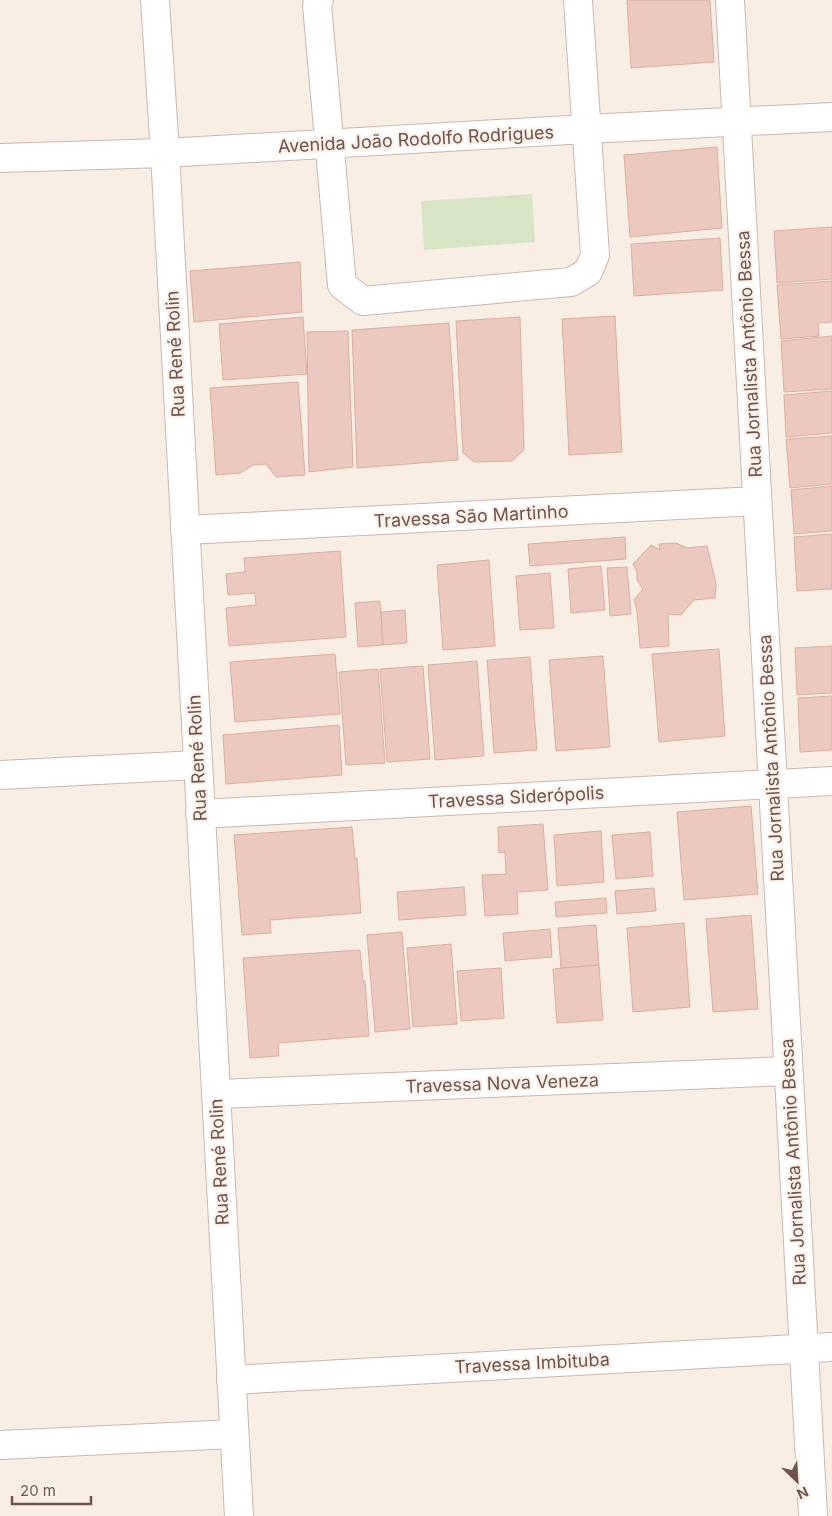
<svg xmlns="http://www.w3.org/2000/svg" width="832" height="1516" font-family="Inter,sans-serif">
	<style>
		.green { fill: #d7e5c5 }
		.building { fill: #ecc9bf; stroke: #dcaea1 }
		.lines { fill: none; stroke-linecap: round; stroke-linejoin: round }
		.minor-casing { stroke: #ccb7af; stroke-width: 30 }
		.minor { stroke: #fff; stroke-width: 28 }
		.labels { text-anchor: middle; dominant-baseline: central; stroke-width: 4.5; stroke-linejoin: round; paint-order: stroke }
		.street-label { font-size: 18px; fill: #6f534d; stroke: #fdf2ea }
	</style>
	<rect width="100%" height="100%" fill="#f9eee4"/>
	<polygon class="green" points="532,194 535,242 424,250 421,201"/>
	<g class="building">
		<polygon points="627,0 710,0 714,62 631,68"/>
		<polygon points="717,147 722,228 630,237 624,155"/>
		<polygon points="832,227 832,279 777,283 774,231"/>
		<polygon points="720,238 723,290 634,296 631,244"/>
		<polygon points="300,262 302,312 194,322 190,271"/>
		<polygon points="832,281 832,322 818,323 819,336 781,339 777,285"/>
		<polygon points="615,316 622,452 569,455 562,319"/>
		<polygon points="303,317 307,374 223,380 219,324"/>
		<polygon points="520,317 524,450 512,461 474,462 463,453 456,321"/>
		<polygon points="449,323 458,460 357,468 352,330"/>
		<polygon points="348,331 353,467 309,472 307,332"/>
		<polygon points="832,336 832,389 784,392 781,341"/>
		<polygon points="298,382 305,475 276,477 266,464 253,465 240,473 216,475 210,388"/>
		<polygon points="832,391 832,433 786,437 784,395"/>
		<polygon points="832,436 832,484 790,488 786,439"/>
		<polygon points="832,486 832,531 794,534 791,490"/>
		<polygon points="832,534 832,589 797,591 794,537"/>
		<polygon points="625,537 626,559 530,566 528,544"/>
		<polygon points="676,543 687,548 707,546 716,584 715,598 694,600 681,615 668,614 669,646 640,648 637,611 634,600 643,589 637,580 637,572 633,564 651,545 660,550 659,544"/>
		<polygon points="340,551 346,637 229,646 226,608 256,605 255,593 228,595 226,574 245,572 244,558"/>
		<polygon points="489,560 495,646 443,650 437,565"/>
		<polygon points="601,566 605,610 571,613 568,569"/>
		<polygon points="627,567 631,614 610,616 607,568"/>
		<polygon points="550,573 554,628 520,630 516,576"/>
		<polygon points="380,601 383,645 358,647 355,603"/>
		<polygon points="405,610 407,643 383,645 381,612"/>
		<polygon points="832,646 832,693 797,695 795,648"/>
		<polygon points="719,649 725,736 659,742 652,654"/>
		<polygon points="335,654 340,714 235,722 230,662"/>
		<polygon points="603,656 610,747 556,751 549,660"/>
		<polygon points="530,657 537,750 494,753 487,660"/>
		<polygon points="477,661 484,756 435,760 428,665"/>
		<polygon points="423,666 430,759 387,762 380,669"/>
		<polygon points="378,669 385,763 346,765 339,672"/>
		<polygon points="832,696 832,750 800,752 798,698"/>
		<polygon points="339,725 342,775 226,784 223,735"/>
		<polygon points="751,806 758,894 684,900 677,812"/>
		<polygon points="543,824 548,890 517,892 518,914 485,916 482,875 506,874 505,852 499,853 498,827"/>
		<polygon points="352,827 355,859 357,858 361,913 270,920 271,933 242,935 234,835"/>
		<polygon points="601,831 604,882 557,886 554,835"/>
		<polygon points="650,832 653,876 616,879 612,835"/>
		<polygon points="464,887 466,915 399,920 397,892"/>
		<polygon points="654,888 656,911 617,914 615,891"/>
		<polygon points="606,898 607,913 556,917 555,902"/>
		<polygon points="751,915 758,1009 713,1012 706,919"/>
		<polygon points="684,923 690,1007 633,1012 627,928"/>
		<polygon points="596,925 599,965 561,968 558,928"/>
		<polygon points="550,929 552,957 505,961 503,933"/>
		<polygon points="402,932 410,1029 375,1032 367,935"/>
		<polygon points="451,944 457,1024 413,1027 407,948"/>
		<polygon points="360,950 363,981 365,981 369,1036 278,1043 279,1056 250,1058 243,958"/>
		<polygon points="599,965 603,1020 557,1023 553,969"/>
		<polygon points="501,968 504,1018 461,1021 457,971"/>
	</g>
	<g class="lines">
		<defs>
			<g id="minor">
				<polyline points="155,0 165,153 239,1516"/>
				<polyline points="319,0 317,5 342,285 363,301 571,282 588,272 595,255 578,0"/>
				<polyline points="730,0 813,1516"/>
				<polyline points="0,158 165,153 587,129 832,117"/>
				<polyline points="185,530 757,501"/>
				<polyline points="0,775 197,765"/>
				<polyline points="200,814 832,781"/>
				<polyline points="216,1094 788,1071"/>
				<polyline points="231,1380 832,1347"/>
				<polyline points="0,1445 234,1434"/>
			</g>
		</defs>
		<use href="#minor" class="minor-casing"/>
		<use href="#minor" class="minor"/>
	</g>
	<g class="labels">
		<g class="street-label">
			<text transform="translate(416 139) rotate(-3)">Avenida João Rodolfo Rodrigues</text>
			<text transform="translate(175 354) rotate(-93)">Rua René Rolin</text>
			<text transform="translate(749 354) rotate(-93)">Rua Jornalista Antônio Bessa</text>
			<text transform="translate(471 516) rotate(-3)">Travessa São Martinho</text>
			<text transform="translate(197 758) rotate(-93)">Rua René Rolin</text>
			<text transform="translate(771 758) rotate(-93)">Rua Jornalista Antônio Bessa</text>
			<text transform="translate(516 797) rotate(-3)">Travessa Siderópolis</text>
			<text transform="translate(502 1083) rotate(-2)">Travessa Nova Veneza</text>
			<text transform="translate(219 1162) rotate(-93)">Rua René Rolin</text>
			<text transform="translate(793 1162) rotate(-93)">Rua Jornalista Antônio Bessa</text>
			<text transform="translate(532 1363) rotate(-3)">Travessa Imbituba</text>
		</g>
	</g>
	<g transform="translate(797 1481) rotate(155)" stroke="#fdf2ea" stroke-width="4" paint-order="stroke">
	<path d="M0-4L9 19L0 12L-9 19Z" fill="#6f534d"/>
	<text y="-8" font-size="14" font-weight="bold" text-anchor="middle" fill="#6f534d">N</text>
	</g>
	<path d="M12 1496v8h79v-8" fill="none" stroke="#6f534d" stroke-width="2.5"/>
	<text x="20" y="1496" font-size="15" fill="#6f534d" stroke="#fdf2ea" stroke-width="4" paint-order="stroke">20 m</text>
</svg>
